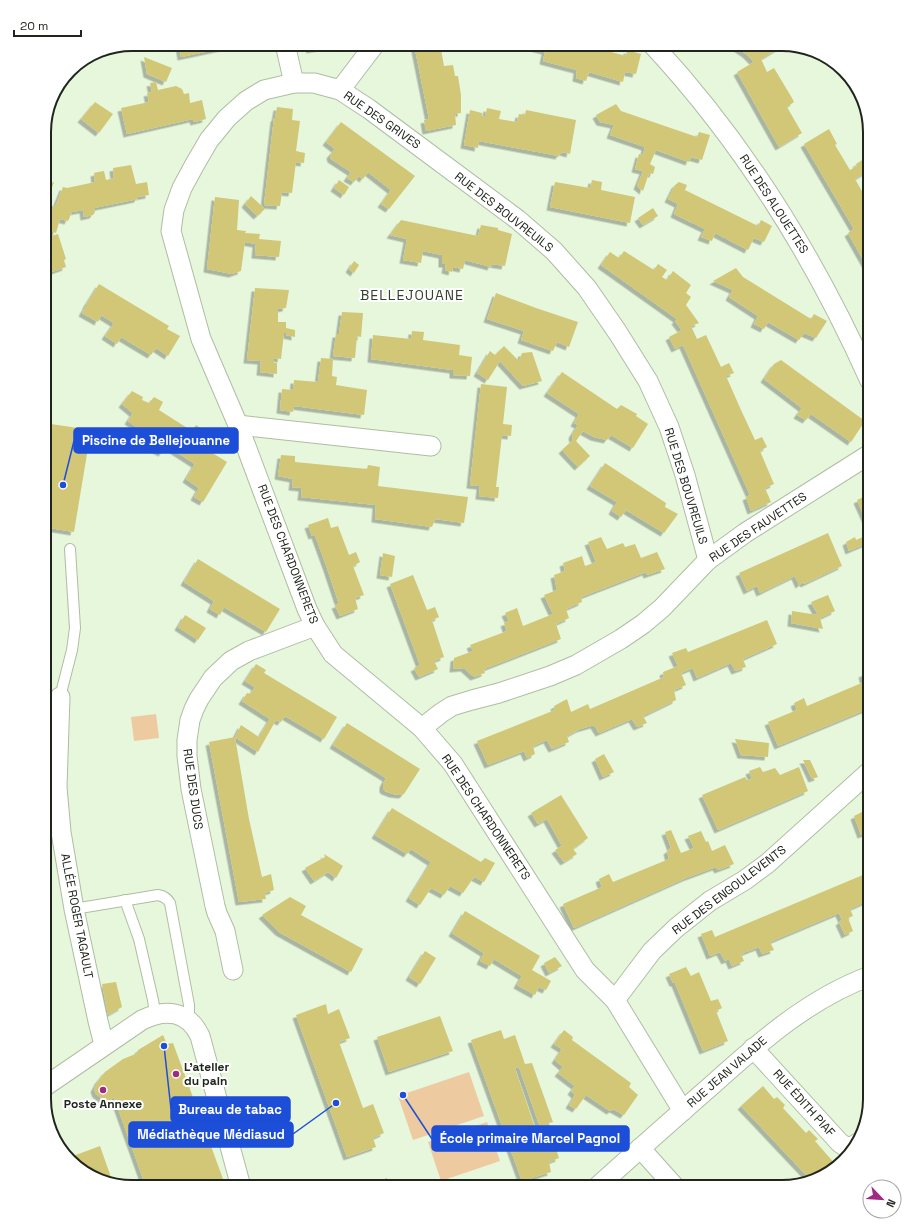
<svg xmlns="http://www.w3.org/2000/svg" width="914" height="1231" font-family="'Space Grotesk',sans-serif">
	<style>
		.green { fill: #edcaa0 }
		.building { fill: #d1c776; fill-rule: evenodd; filter: url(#shadow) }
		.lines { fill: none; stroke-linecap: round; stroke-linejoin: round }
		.service-casing { stroke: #aebda3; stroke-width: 12 }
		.minor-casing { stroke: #aebda3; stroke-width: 21 }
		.service { stroke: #fff; stroke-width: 10 }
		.minor { stroke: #fff; stroke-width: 19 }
		.poi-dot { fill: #a12982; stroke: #fff; stroke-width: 1.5 }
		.labels { text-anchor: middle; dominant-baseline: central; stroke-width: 4; stroke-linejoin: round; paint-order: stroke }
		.street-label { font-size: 12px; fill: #20261c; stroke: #fff }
		.poi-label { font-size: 12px; font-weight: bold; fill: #20261c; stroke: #fff; text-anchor: start }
		.quarter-label { font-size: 14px; letter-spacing: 1px; fill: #34412b; stroke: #fff }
		.rim { fill: none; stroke: #20261c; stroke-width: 2 }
		.leader { fill: none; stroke: #1d4ed8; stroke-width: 1.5 }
		.callout-dot { fill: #1d4ed8; stroke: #fff; stroke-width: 1.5 }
		.callout { fill: #1d4ed8; stroke: #1d4ed8; stroke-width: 1.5 }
		.callout-label { font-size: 13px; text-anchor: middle; font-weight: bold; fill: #fff }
	</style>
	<defs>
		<filter id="shadow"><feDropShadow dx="-3.5" dy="3.5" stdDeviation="0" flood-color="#0004"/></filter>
	</defs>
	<rect width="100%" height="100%" fill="#e7f7dc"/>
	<g class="green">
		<polygon points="156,714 159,738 134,741 131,717"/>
		<polygon points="469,1072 484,1116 413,1140 398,1096"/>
		<polygon points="487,1122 500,1161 441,1181 428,1142"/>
	</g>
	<g class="building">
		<polygon points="179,44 238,44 238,45 181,57"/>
		<polygon points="309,44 338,44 338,45 310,50"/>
		<polygon points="414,44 440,44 444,66 453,65 455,76 458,76 461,95 461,113 455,114 456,125 426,131 424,120 429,119"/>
		<polygon points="531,44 582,44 626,56 627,50 641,54 636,74 625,72 623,82 589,72 586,81 576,78 577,70 543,61 545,51 530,47"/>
		<polygon points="731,44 778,44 781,47 761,59 767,72 774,68 792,98 794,102 787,107 802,133 779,147 737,72 754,62 746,54"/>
		<polygon points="144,57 172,68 166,82 147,74"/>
		<polygon points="156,82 158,90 176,86 182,89 184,94 189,93 190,103 202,100 206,119 194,122 193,119 127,134 121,108 149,102 147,93 152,92 150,83"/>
		<polygon points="95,102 113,114 99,133 81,119"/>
		<polygon points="616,104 621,111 697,137 699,132 710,135 702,160 691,157 689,162 656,150 650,164 655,167 653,174 649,173 643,191 637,186 643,171 635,169 639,154 643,155 645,147 610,135 614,125 600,122 596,115"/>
		<polygon points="277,107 293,109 292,120 300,121 296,151 305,153 304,163 296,162 292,193 282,192 280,206 264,205 274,118 275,118"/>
		<polygon points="487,108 501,111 499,119 517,122 519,114 525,115 526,110 576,120 570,154 563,152 560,154 559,156 479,141 478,148 464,145 470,110 482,113 482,116 485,117"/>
		<polygon points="341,122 415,176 389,209 381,204 391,190 368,172 363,179 359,176 354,182 347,178 351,172 331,159 330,155 335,149 326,142"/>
		<polygon points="829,129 837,144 835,145 850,170 857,166 856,164 870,155 870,170 855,179 870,205 870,272 848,233 854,229 804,144"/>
		<polygon points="131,165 136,184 147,182 149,195 138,197 138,199 94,208 95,212 93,215 84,217 83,210 72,212 68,221 60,219 56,233 44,229 44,185 54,182 46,204 55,207 63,187 67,188 95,182 94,173 98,172 104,171 106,180 114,178 113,168"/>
		<polygon points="339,180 349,187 344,195 334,188"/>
		<polygon points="592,180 602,182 601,190 635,197 630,223 550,207 555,182 590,188"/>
		<polygon points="679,182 687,185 685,190 758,226 761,220 772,226 764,242 754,238 748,250 715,233 712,241 701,237 705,229 674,214 678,204 668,199 675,185"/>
		<polygon points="251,196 265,209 257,216 245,204"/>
		<polygon points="215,197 239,200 237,230 246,231 245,233 260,234 259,239 281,241 279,257 255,255 256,244 245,242 241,271 232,274 207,269"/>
		<polygon points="653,208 658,216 643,225 638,218"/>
		<polygon points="401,220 478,236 481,225 498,228 498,230 512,234 505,266 492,264 491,267 465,260 463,269 453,267 452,272 445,270 446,264 442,264 442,255 423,251 421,263 403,260 407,239 390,235"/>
		<polygon points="58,234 66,259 64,260 66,267 52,272 44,246 44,238"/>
		<polygon points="624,251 654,270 658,264 667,270 662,277 667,280 673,271 691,285 686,293 691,297 686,305 699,323 691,326 697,339 706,335 721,367 729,363 734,373 726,376 741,410 755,440 762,437 767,447 760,451 774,484 765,488 771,502 751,511 746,497 750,495 683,345 675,349 669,337 682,330 675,321 677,319 601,265 610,252 619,258"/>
		<polygon points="354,261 359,265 354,273 349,269"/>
		<polygon points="736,268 743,277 811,319 814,314 827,321 816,338 804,333 799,340 768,322 764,329 754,324 758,316 729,297 733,290 713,281"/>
		<polygon points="99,284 169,326 167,329 180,336 168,356 156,348 151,355 121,337 117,344 105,336 114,323 101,315 98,322 82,313 86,306 86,305"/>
		<polygon points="255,288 289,290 286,308 278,309 278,322 286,322 286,328 295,330 295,337 286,335 287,333 284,333 281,359 274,358 274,363 277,363 277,374 260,372 261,361 247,360"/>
		<polygon points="496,293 536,308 578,322 569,347 557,342 553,351 521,340 524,331 487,319"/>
		<polygon points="342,312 363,313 361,337 357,336 355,358 333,356 336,334 339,334"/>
		<polygon points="412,331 424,332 423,340 460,345 459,355 472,357 470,376 453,375 453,370 371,359 373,335 411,339"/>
		<polygon points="504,346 519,361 522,353 532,352 542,381 523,386 500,361 488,380 477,373 490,351 495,355"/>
		<polygon points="321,358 333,359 332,376 337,377 336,385 367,390 364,415 294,406 293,412 280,410 282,389 293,390 294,380 318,382"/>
		<polygon points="781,360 865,421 851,442 811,414 806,420 797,415 802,408 764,379 774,364"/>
		<polygon points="562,372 617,409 621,405 637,414 636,416 648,424 633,448 611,435 607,440 594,437 583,431 576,441 590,456 578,467 562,450 573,440 572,435 578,425 574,423 579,414 547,393"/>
		<polygon points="481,384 507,387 503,424 512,425 511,436 502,435 496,487 499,487 498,498 479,496 480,486 470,485"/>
		<polygon points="132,391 143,397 142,400 149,403 154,397 163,402 159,410 192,431 196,425 205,431 202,437 210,442 206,449 227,462 203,502 194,497 199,488 186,479 195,464 167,446 162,453 156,450 153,447 157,441 128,421 133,413 122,404"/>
		<polygon points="51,424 91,430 74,532 44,527 44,442 49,443"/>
		<polygon points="281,455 295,456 295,462 367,469 368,465 380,467 378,486 468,497 464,523 435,519 432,527 375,519 376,505 301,497 302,488 292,487 293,479 278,476"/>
		<polygon points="605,463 666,503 665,507 678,514 664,533 626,510 621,517 612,511 617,502 590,486"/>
		<polygon points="870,494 870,529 857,500"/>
		<polygon points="328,518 331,528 338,526 349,555 356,552 360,562 353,566 364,595 355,598 358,609 340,616 335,605 339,604 327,568 315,535 312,536 308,525"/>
		<polygon points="828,533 842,566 804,584 803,582 799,585 795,576 760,593 757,586 747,591 739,573"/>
		<polygon points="870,534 870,542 849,551 846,542 855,537 856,540"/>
		<polygon points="601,537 607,549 623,543 625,547 635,544 641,558 657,552 665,569 647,575 646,572 581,597 582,602 566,609 569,618 556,624 561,639 484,669 485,673 474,677 464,668 453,669 454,658 473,651 470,645 507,631 504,623 509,621 505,613 517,608 523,626 553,614 544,595 557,590 554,575 565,571 563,563 582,556 585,566 596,562 588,542"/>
		<polygon points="383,553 395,556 392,577 380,575"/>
		<polygon points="198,559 280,609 266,632 224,607 220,615 210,609 214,601 184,582"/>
		<polygon points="413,575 427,610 435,607 439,617 432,620 444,657 434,661 438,669 419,677 414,668 420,665 390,584"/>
		<polygon points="828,595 835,611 820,618 823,629 791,623 792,611 818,615 811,602"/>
		<polygon points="185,615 206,628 198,640 178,627"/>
		<polygon points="767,620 777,644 743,659 746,667 735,671 731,663 697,678 693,668 681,673 686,685 674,690 676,700 643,716 647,723 637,727 632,719 599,733 594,725 580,729 567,736 569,742 552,749 547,740 533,746 535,754 527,758 524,751 488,765 477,741 555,710 554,706 567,699 571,712 588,704 590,709 664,677 663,672 678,666 672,653 686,648 688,652"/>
		<polygon points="256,664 266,670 264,673 337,717 324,739 285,716 281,722 276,720 258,752 235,737 241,725 259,737 270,719 242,701 247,693 251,694 255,687 245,681"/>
		<polygon points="870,671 870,708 778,746 768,722 797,710 794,703 804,698 807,706 864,682 862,674"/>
		<polygon points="44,694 48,694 45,713 44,713"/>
		<polygon points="347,723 420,769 404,794 402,795 393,794 385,791 383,789 383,784 386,778 333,745"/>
		<polygon points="235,737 249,819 262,877 271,874 274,890 265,893 266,899 239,902 209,742"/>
		<polygon points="735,739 769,743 768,757 741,755"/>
		<polygon points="604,754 614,772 603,777 595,759"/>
		<polygon points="803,760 810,760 818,777 812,779"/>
		<polygon points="760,767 763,772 775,768 780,775 799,767 808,791 718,830 702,795 745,777 747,780 752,779 749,771"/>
		<polygon points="561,795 588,838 573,849 577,854 564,862 555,850 562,846 547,819 538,824 531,813"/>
		<polygon points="392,808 481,862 485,858 495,863 484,882 474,877 463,893 450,886 444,895 431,888 420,905 409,898 431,862 411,849 407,854 375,835"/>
		<polygon points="864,811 867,816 870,814 870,832 861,835 854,816"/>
		<polygon points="671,830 681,853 694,848 688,836 701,831 706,842 708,841 712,851 725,845 734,864 718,870 716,867 686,878 574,928 563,904 602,887 599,879 609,874 613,882 669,859 667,851 671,848 665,832"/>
		<polygon points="324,854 343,866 336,878 328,872 314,881 305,868 325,857"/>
		<polygon points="870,872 870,900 850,909 853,916 848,918 853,931 845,935 839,922 842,920 839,913 770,942 774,950 762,954 759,947 741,954 744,961 732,966 729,959 725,961 720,952 710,956 701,934 712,930 715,937"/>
		<polygon points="290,897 306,906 301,915 363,949 351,972 279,932 262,915"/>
		<polygon points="465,911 540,956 532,970 551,981 546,990 539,987 535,995 517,985 522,976 494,959 490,966 480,961 484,953 452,933"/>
		<polygon points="425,951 436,958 420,984 409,977"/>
		<polygon points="555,957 562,966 549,973 544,963"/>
		<polygon points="686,967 691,976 699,972 711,1001 718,999 722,1008 716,1011 728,1041 703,1051 675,983 673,983 669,974"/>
		<polygon points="116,982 122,1007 108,1015 102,984"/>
		<polygon points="326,1004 328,1014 339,1009 350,1038 339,1042 363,1108 373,1104 384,1133 373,1138 376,1147 347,1157 296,1015"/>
		<polygon points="440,1016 453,1051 389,1072 377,1037"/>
		<path d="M501,1030l3,9 11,-4 10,29 7,-1 21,59 -7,2 2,6h2l9,28 -10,4 2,10 -29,9 -51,-141zM519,1067l21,60 2,-1 2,6 -7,2 -22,-66z"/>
		<polygon points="564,1030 573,1037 572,1040 631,1083 629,1087 638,1095 624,1115 613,1109 610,1111 586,1095 576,1109 569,1105 575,1095 571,1091 575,1086 558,1073 563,1067 555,1060 562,1049 554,1044"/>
		<polygon points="163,1035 167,1044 173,1043 226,1187 146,1187 114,1097 109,1101 105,1101 96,1094 94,1089 98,1081 105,1072 123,1059 138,1053 138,1050"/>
		<polygon points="763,1086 774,1099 777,1097 785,1105 783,1108 806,1133 809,1130 818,1139 815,1141 836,1165 826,1175 810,1179 741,1106"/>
		<polygon points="100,1146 113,1183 88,1175 66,1154 71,1152 73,1156"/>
		<polygon points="387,1178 391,1187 362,1187"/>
	</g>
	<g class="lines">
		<defs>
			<g id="service">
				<polyline points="60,697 72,650 75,628 70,549"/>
				<polyline points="125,900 139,939 153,1000 155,1014"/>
				<path d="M74,909l84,-14c6,1 9,3 12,8l19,102v16"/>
			</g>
			<g id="minor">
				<polyline points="285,44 294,83"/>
				<path d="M652,44c92,99 163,214 218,337"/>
				<polyline points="340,90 375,44"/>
				<polyline points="238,425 431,446"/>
				<polyline points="60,697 57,787 61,832 74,909 98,1021 104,1045"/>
				<polyline points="422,728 441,713 452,706 472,700 499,693 550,676 576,665 621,639 643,624 662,608 708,560 745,533 870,454"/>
				<polyline points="233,970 225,931 217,913 215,906 191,789 187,756 187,740 190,720 194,709 199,699 213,678 231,661 249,651 315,626"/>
				<polyline points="615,1000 652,951 676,928 710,901 745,880 768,863 870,771"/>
				<polyline points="753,1048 840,1143 846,1147 853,1146 858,1143"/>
				<path d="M44,1087l98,-67c24,-12 46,-9 58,16l41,151"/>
				<polyline points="683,1111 615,1000 585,970 453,764 422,728 333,654 315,626 307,609 238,425 201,339 171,231 174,210 182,188 195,164 209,140 227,118 246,101 264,90 294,83 314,83 340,90 369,109 517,219 554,251 587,288 618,333 648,381 669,427 685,475 708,560"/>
				<polyline points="640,1148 675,1187"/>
				<path d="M597,1187c38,-34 76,-68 114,-101 49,-44 97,-87 159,-110"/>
			</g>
		</defs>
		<use href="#service" class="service-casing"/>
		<use href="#minor" class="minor-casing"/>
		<use href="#service" class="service"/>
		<use href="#minor" class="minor"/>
	</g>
	<g class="poi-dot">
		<circle cx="176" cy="1074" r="4"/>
		<circle cx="103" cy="1090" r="4"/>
	</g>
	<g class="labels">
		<g class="street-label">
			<text transform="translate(382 120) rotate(35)">RUE DES GRIVES</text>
			<text transform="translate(774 204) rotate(57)">RUE DES ALOUETTES</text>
			<text transform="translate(504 212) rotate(38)">RUE DES BOUVREUILS</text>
			<text transform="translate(686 486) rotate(73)">RUE DES BOUVREUILS</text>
			<text transform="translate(758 527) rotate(-34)">RUE DES FAUVETTES</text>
			<text transform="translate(288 554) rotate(69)">RUE DES CHARDONNERETS</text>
			<text transform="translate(193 789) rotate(82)">RUE DES DUCS</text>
			<text transform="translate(486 817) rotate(56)">RUE DES CHARDONNERETS</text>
			<text transform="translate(729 890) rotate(-37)">RUE DES ENGOULEVENTS</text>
			<text transform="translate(77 916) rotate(79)">ALLÉE ROGER TAGAULT</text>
			<text transform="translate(727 1072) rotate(-41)">RUE JEAN VALADE</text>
			<text transform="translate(804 1103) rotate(48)">RUE ÉDITH PIAF</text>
		</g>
		<g class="poi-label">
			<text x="184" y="1067">L’atelier<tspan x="184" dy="14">du pain</tspan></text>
			<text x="103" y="1104" text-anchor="middle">Poste Annexe</text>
		</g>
		<g class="quarter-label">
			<text x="412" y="295">BELLEJOUANE</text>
		</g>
	</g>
	<path d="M0 0H914V1231H0ZM132 51H782A81 81 0 0 1 863 132V1099A81 81 0 0 1 782 1180H132A81 81 0 0 1 51 1099V132A81 81 0 0 1 132 51Z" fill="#fff" fill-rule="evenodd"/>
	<path class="rim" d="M132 51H782A81 81 0 0 1 863 132V1099A81 81 0 0 1 782 1180H132A81 81 0 0 1 51 1099V132A81 81 0 0 1 132 51Z"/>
	<path class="leader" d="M63 485L74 441M164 1046L171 1109M336 1103L293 1134M403 1095L432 1139"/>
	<g class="callout-dot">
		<circle cx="63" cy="485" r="4"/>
		<circle cx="164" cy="1046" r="4"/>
		<circle cx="336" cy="1103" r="4"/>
		<circle cx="403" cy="1095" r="4"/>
	</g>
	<g class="callout">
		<rect x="74" y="428" width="164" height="25" rx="4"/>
		<rect x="171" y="1097" width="119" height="25" rx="4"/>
		<rect x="129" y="1122" width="164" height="25" rx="4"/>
		<rect x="432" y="1126" width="197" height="25" rx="4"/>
	</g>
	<g class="callout-label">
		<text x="156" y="445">Piscine de Bellejouanne</text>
		<text x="230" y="1114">Bureau de tabac</text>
		<text x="211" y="1139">Médiathèque Médiasud</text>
		<text x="530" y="1143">École primaire Marcel Pagnol</text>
	</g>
	<g transform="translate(882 1199) rotate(115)"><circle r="19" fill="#ffffff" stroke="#a6a8a4"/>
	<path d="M0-3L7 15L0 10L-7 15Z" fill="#a12982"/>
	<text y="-6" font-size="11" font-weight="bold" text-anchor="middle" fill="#20261c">N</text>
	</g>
	<path d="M14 30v6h67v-6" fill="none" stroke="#20261c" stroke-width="2"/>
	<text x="20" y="30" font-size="12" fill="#20261c" stroke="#ffffff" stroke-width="3" paint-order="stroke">20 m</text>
</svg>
